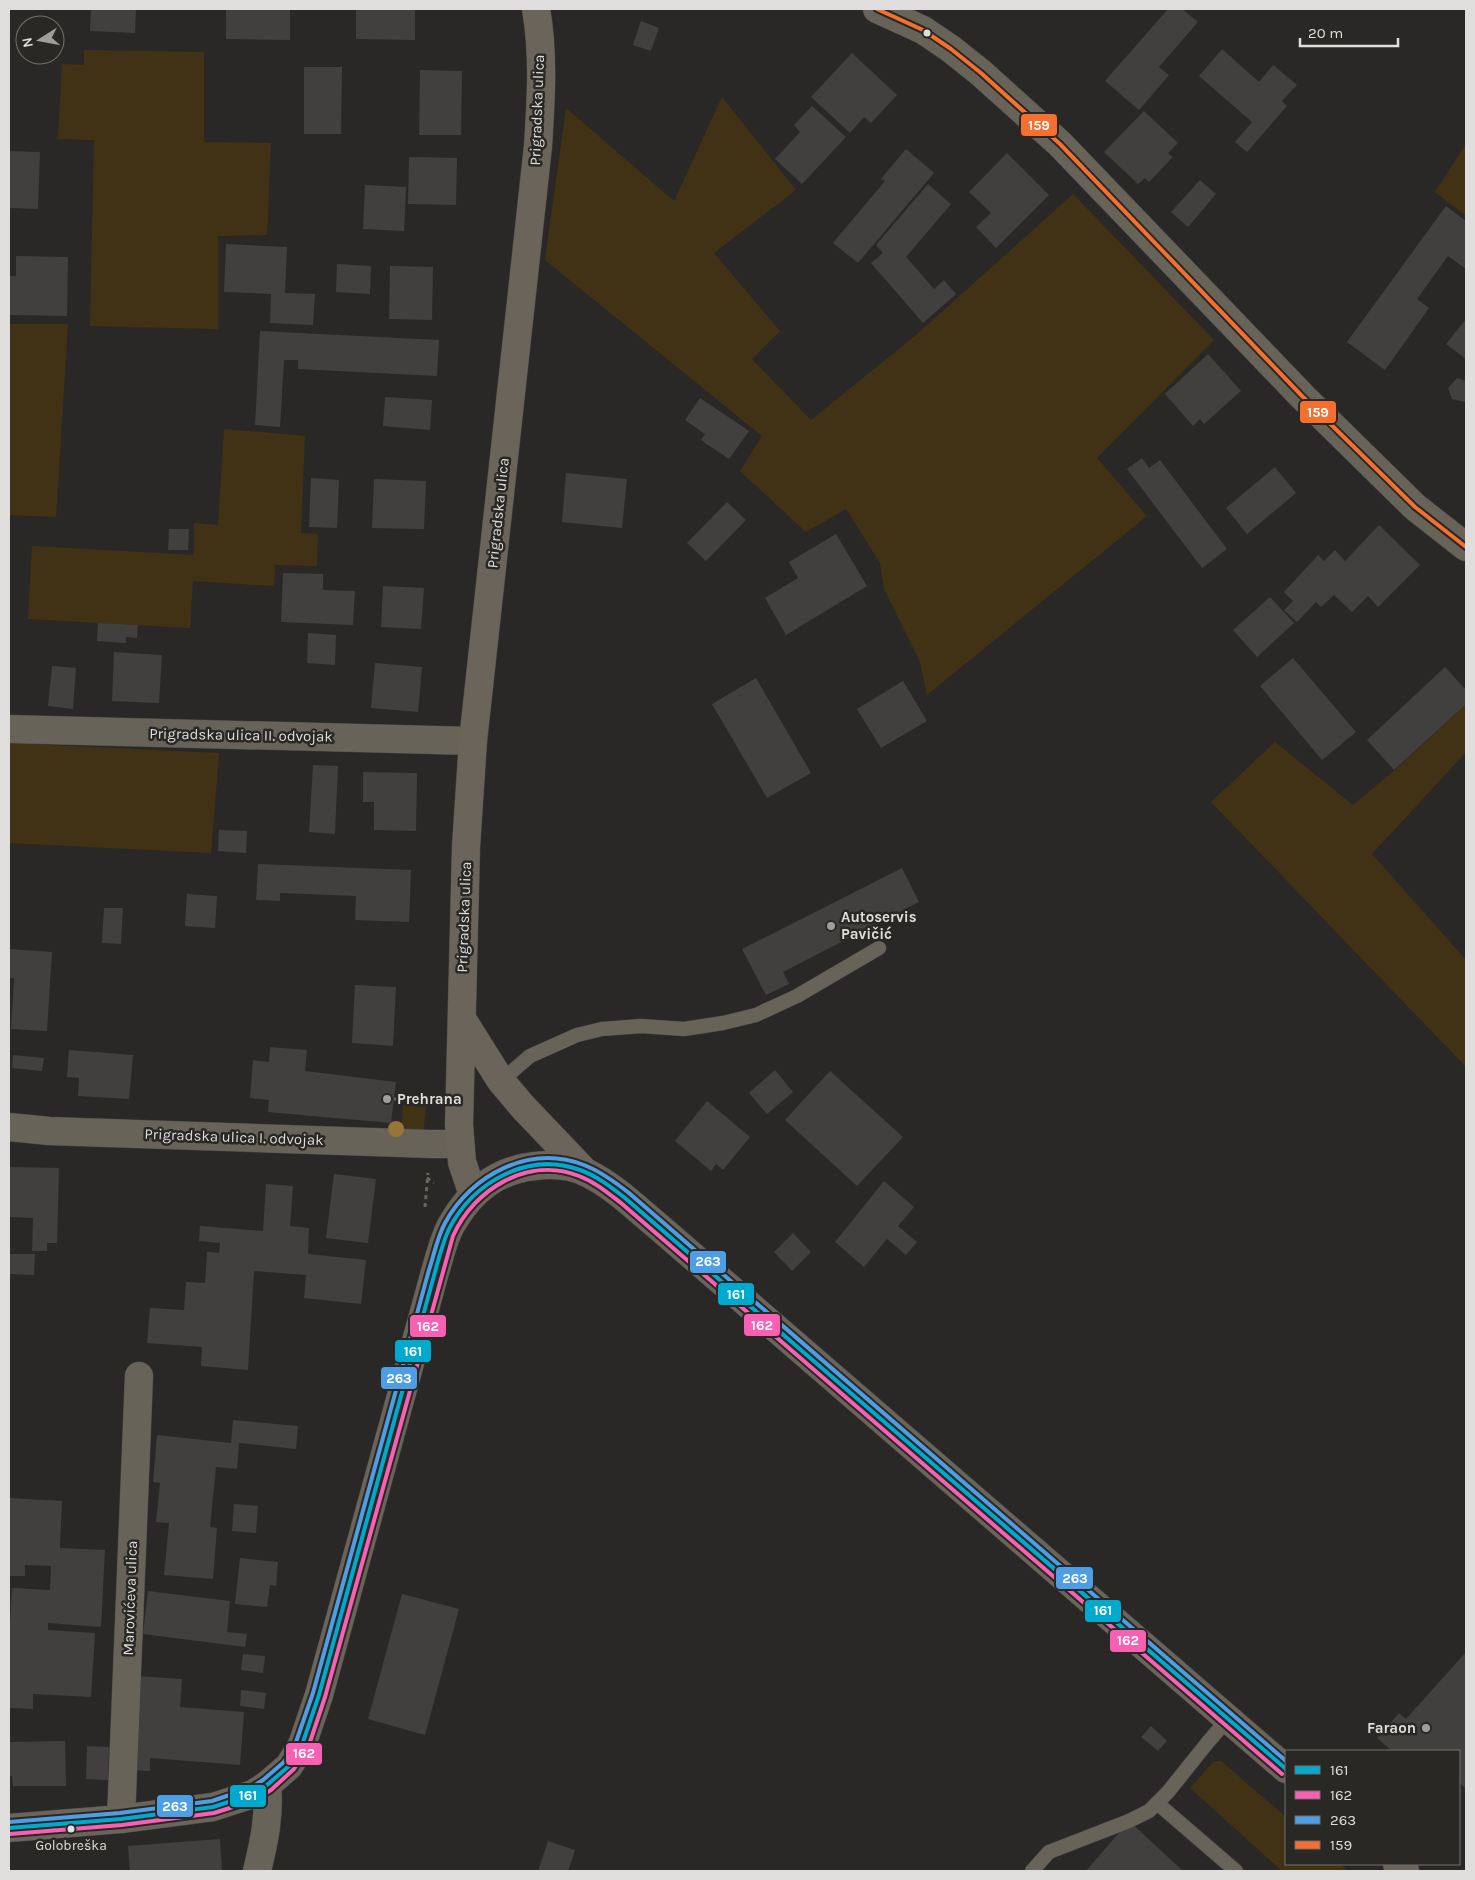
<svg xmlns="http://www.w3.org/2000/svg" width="1475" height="1880" font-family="Karla,sans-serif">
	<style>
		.green { fill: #423215 }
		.building { fill: #41403f }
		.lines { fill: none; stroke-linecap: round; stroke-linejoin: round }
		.service-casing { stroke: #454544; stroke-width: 15 }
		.minor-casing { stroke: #454544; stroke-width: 29 }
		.tertiary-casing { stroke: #454544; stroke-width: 29 }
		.secondary-casing { stroke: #454544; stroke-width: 29 }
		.path { stroke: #69655f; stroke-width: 3; stroke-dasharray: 4 4; stroke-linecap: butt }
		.service { stroke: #686359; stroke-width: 14 }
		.minor { stroke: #686359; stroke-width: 28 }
		.tertiary { stroke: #686359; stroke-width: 28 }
		.secondary { stroke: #6a645a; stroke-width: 28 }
		.bus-1-casing { stroke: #2a2825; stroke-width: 8 }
		.bus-2-casing { stroke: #2a2825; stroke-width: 8 }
		.bus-3-casing { stroke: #2a2825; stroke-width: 8 }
		.bus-4-casing { stroke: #2a2825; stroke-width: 8 }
		.bus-1 { stroke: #00a9ce; stroke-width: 4 }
		.bus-2 { stroke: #f860b3; stroke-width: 4 }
		.bus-3 { stroke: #4d9ee5; stroke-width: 4 }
		.bus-4 { stroke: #f46f30; stroke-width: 4 }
		.tree { fill: #967537 }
		.bus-dot { fill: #dfdedc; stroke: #2a2825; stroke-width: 2 }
		.poi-dot { fill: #9f9e9c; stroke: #2a2825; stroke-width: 2 }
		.labels { text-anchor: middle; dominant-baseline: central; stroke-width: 5; stroke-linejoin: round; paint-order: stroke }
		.bus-label { font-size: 14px; fill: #dfdedc; stroke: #2a2825 }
		.street-label { font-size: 15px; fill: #dfdedc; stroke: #2a2825 }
		.poi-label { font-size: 15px; font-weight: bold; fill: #dfdedc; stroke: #2a2825; text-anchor: start }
		.line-badge { stroke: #2a2825; stroke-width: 2 }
		.badge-label { font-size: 14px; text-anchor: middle; font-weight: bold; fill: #fff }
	</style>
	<rect width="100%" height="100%" fill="#292826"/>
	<g class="green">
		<polygon points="84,50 204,52 204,142 271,143 267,235 218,236 218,329 90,326 94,140 58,139 62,64 84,65"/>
		<polygon points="722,97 796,190 714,253 780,331 752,359 811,420 915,336 1073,194 1214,340 1097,458 1147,516 927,695 920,662 884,589 880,563 846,509 806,532 740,471 762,436 545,260 566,108 674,201"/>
		<polygon points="1466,144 1466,216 1435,192"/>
		<polygon points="9,324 68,324 56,517 9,515"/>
		<polygon points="224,429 305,436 301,533 318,534 317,566 275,565 274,586 193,581 190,628 28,619 32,546 194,555 194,523 218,525"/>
		<polygon points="1466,704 1466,752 1372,854 1466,960 1466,1067 1211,802 1275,742 1353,805 1395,770"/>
		<polygon points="9,743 219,753 211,853 9,843"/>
		<polygon points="403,1105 426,1107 423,1135 390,1132 391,1123 402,1123"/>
		<polygon points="1214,1761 1221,1761 1286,1817 1286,1864 1340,1864 1348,1871 1282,1871 1190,1788"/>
	</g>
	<g class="building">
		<polygon points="91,9 136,9 135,33 90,31"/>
		<polygon points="226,9 290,9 290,40 226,39"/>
		<polygon points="356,9 415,9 415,40 356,39"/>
		<polygon points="1168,9 1182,9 1198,22 1159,67 1169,75 1139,110 1105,81"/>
		<polygon points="641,21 659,28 651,51 633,45"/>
		<polygon points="1222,49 1259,82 1273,65 1297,85 1282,101 1287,106 1247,152 1235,142 1252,122 1199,76"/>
		<polygon points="852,53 897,95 871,123 864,117 850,133 811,97"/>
		<polygon points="304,67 342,67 341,134 304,134"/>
		<polygon points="420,70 462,71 461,135 419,135"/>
		<polygon points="812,106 846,137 802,184 775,159 800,132 794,125"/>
		<polygon points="1144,111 1178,143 1168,153 1173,157 1149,182 1145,178 1138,184 1104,152"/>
		<polygon points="906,149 934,173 858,263 833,243 885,181 881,179"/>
		<polygon points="9,151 40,152 38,209 9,208"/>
		<polygon points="1007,153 1049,195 996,248 976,227 991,213 969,192"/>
		<polygon points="409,157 457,158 456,205 408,204"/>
		<polygon points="1200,180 1216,194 1188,227 1171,212"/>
		<polygon points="928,184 951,204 906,257 934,289 944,280 956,294 923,323 871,263 883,253 876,245"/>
		<polygon points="365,185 406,187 404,231 363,229"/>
		<polygon points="1446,206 1466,221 1466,269 1448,256 1417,299 1429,308 1385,370 1347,342"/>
		<polygon points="226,244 287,247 285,293 315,294 313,325 270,323 271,294 224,292"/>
		<polygon points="16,256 68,257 67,316 9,315 9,276 16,276"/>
		<polygon points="337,264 371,266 370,294 336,292"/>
		<polygon points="390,266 433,267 432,320 389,319"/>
		<polygon points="1466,319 1466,359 1446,344"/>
		<polygon points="260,331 439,340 437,376 298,369 298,360 284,360 280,427 255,425"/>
		<polygon points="1208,354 1241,391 1204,424 1200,419 1193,426 1165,394"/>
		<polygon points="1457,378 1466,381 1465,402 1452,399 1448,388"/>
		<polygon points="385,397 432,400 430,430 383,426"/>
		<polygon points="700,398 749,431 729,459 701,440 705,434 685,420"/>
		<polygon points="1142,458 1149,468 1160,460 1227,549 1202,568 1127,469"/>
		<polygon points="1275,467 1296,493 1247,534 1226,508"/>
		<polygon points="566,473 627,479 622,528 562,522"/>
		<polygon points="311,478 339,480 337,528 309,527"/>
		<polygon points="374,479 426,481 424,529 372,528"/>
		<polygon points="727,502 746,520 706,561 687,543"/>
		<polygon points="1379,525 1420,565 1378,607 1368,596 1352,612 1334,595 1321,607 1316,602 1297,622 1284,610 1293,601 1284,592 1318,555 1324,561 1335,550 1345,561"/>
		<polygon points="169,529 189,529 188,550 168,550"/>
		<polygon points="836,534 867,586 786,635 765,598 798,578 789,562"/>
		<polygon points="283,573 323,574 323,590 355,591 353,625 281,622"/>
		<polygon points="383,586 424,588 421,629 381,627"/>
		<polygon points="1270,597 1294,623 1257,657 1233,630"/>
		<polygon points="98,623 138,625 137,638 126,637 126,643 97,641"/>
		<polygon points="308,633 336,635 335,665 307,663"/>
		<polygon points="114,652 162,655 159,703 112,701"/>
		<polygon points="1293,658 1356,732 1322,760 1260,686"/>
		<polygon points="375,663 422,667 418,712 371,708"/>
		<polygon points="52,666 76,668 73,709 48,706"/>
		<polygon points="1445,667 1466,690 1466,704 1394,770 1367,740"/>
		<polygon points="756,678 811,773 767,798 712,704"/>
		<polygon points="903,681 927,721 881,748 857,709"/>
		<polygon points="313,765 338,766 335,834 309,832"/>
		<polygon points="363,772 417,773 416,831 374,830 374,802 363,802"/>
		<polygon points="219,830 247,831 246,853 218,851"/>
		<polygon points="258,864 411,870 409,922 355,920 356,896 280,893 280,901 256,900"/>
		<polygon points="902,868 919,902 783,972 789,984 766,995 742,949"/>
		<polygon points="187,894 217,896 215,928 185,926"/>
		<polygon points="104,908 123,908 121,944 102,943"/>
		<polygon points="9,949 52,952 47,1031 11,1029 14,978 9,978"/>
		<polygon points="355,985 396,987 393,1046 352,1043"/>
		<polygon points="270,1047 307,1050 305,1071 396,1082 391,1123 268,1112 269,1100 250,1098 253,1060 269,1062"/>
		<polygon points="69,1050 133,1055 129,1099 78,1096 79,1078 67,1077"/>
		<polygon points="13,1055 44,1058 42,1071 12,1068"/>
		<polygon points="775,1070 793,1092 767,1114 749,1093"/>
		<polygon points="830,1071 903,1137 857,1186 785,1120"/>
		<polygon points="707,1101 750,1137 723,1170 716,1164 711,1171 675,1141"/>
		<polygon points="9,1167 59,1168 57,1243 47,1243 47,1251 32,1251 33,1218 9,1217"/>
		<polygon points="334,1174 376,1179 368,1243 326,1238"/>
		<polygon points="884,1181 914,1207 898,1226 917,1242 906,1255 887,1239 864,1267 835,1242"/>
		<polygon points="266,1184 293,1186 290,1226 309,1228 308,1254 366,1260 361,1304 304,1298 306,1275 254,1271 248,1370 201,1366 202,1347 147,1343 150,1308 184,1310 186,1282 205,1283 207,1252 219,1253 220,1243 199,1241 200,1226 263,1231"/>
		<polygon points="793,1233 811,1252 792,1271 774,1252"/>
		<polygon points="9,1254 35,1254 34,1275 9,1274"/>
		<polygon points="233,1420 298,1426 296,1449 239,1443 237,1469 216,1467 210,1527 217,1528 213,1579 164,1575 169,1523 156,1522 160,1483 153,1482 157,1435 231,1443"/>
		<polygon points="9,1498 62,1501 60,1548 105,1550 101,1627 48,1623 48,1630 95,1633 91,1697 33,1694 33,1709 9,1708 9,1643 12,1588 50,1590 51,1566 25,1565 25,1576 9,1576"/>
		<polygon points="234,1504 258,1506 256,1533 232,1531"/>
		<polygon points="240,1558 278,1562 276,1586 270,1585 267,1607 235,1604"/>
		<polygon points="148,1591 230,1601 227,1632 247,1634 245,1647 143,1634"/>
		<polygon points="402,1594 459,1609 425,1735 368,1719"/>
		<polygon points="1466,1652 1466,1789 1459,1782 1459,1751 1392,1751 1377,1738 1399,1713 1406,1719"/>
		<polygon points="243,1654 265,1656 263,1673 241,1670"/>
		<polygon points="138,1676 182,1679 180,1707 244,1712 240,1765 150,1758 150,1771 130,1770"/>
		<polygon points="241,1690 266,1693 264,1709 240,1706"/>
		<polygon points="1151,1726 1167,1741 1158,1751 1141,1737"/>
		<polygon points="65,1741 66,1786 13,1786 12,1776 9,1776 9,1742"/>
		<polygon points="87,1746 109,1747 108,1780 86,1779"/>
		<polygon points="1129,1821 1183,1871 1086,1871"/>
		<polygon points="220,1839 222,1871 130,1871 128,1846"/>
		<polygon points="548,1841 575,1850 568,1871 538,1871"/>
	</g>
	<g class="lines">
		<defs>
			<g id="service">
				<polyline points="501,1081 530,1056 577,1035 602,1029 641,1026 684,1029 723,1023 756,1015 797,996 879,948"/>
				<polyline points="1157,1803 1236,1871"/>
				<polyline points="1032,1871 1049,1852 1129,1821 1149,1811 1168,1792 1208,1742 1228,1719"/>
			</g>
			<g id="minor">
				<polyline points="877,9 923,30 951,49 981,73 1060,144 1302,396 1415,507 1466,547"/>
				<polyline points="9,729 473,741"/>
				<polyline points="9,1127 49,1131 431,1144 459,1144"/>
				<polyline points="121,1819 139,1376"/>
			</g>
			<path id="tertiary" d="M257,1871c7,-29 13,-56 10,-86"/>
			<g id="secondary">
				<polyline points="462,1019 501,1081 523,1107 585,1172"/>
				<path d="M473,1195l-11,-33 -3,-37 7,-278 7,-106 65,-595c3,-46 6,-92 -2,-137"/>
				<path d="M9,1828l112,-9 92,-12 40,-13 14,-9 22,-19 13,-21 17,-50 116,-423c5,-16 9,-36 18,-50 19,-32 44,-52 82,-56 17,-2 36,-1 52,7 27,13 50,36 73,55l626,541"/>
				<polyline points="1397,1864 1405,1871"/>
			</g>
		</defs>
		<use href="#service" class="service-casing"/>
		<use href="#minor" class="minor-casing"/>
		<use href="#tertiary" class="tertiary-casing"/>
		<use href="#secondary" class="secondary-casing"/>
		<g class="path">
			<polyline points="394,1099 431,1102"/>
			<polyline points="427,1178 434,1183"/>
			<polyline points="425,1207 428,1173"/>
		</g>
		<use href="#service" class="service"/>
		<use href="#minor" class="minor"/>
		<use href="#tertiary" class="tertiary"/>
		<use href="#secondary" class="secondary"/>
		<defs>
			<path id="bus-1" d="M9,1828l112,-9 92,-12 40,-13 14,-9 22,-19 13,-21 17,-50 116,-423c4,-15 8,-30 14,-43 24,-47 79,-78 131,-59 17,6 31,17 45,28l661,571"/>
			<path id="bus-2" d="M10,1834l112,-9 92,-12 41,-13 16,-10 23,-21 14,-21 17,-51 128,-461c21,-47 75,-80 126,-60 16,6 29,17 42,27l661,571"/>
			<path id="bus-3" d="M9,1822l111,-9 92,-12 38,-13 13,-8 21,-18 12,-20 17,-49 116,-423c5,-15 8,-32 16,-47 26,-48 84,-79 139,-58 16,6 31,17 45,28l657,568"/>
			<polyline id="bus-4" points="877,9 923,30 951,49 981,73 1060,144 1302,396 1415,507 1466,547"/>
		</defs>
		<use href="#bus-1" class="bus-1-casing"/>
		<use href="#bus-2" class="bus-2-casing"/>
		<use href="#bus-3" class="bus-3-casing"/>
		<use href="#bus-4" class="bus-4-casing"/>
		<use href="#bus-1" class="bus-1"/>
		<use href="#bus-2" class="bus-2"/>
		<use href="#bus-3" class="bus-3"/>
		<use href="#bus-4" class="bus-4"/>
	</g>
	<circle class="tree" cx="396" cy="1129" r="8"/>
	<g class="bus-dot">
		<circle cx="927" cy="33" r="4.5"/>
		<circle cx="71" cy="1829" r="4.5"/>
	</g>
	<g class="poi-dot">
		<circle cx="831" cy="926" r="5"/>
		<circle cx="387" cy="1099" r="5"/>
		<circle cx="1426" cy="1728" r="5"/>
	</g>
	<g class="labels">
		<g class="bus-label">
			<text x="71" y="1845">Golobreška</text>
		</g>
		<g class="street-label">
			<text transform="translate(537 110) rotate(-88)">Prigradska ulica</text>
			<text transform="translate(498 513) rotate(-84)">Prigradska ulica</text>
			<text transform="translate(241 735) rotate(1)">Prigradska ulica II. odvojak</text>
			<text transform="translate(464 917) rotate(-88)">Prigradska ulica</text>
			<text transform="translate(234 1137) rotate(2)">Prigradska ulica I. odvojak</text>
			<text transform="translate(130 1598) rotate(-88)">Marovićeva ulica</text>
		</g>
		<g class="poi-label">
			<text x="841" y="917">Autoservis<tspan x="841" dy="17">Pavičić</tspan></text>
			<text x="397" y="1099">Prehrana</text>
			<text x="1416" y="1728" text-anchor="end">Faraon</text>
		</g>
	</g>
	<g class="line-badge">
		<rect x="1020" y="113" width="38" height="24" rx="5" fill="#f46f30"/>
		<rect x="1299" y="400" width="38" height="24" rx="5" fill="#f46f30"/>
		<rect x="689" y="1250" width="38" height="24" rx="5" fill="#4d9ee5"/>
		<rect x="717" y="1282" width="38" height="24" rx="5" fill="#00a9ce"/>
		<rect x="743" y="1313" width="38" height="24" rx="5" fill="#f860b3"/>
		<rect x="409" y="1314" width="38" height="24" rx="5" fill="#f860b3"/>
		<rect x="394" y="1339" width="38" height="24" rx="5" fill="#00a9ce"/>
		<rect x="380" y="1366" width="38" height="24" rx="5" fill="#4d9ee5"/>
		<rect x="1055" y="1566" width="39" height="24" rx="5" fill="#4d9ee5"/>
		<rect x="1084" y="1599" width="38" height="24" rx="5" fill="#00a9ce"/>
		<rect x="1109" y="1629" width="38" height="24" rx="5" fill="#f860b3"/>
		<rect x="285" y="1742" width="38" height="24" rx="5" fill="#f860b3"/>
		<rect x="229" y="1784" width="38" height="24" rx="5" fill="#00a9ce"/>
		<rect x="156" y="1794" width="38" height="24" rx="5" fill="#4d9ee5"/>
	</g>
	<g class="badge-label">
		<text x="1039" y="130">159</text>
		<text x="1318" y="417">159</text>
		<text x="708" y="1266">263</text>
		<text x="736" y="1299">161</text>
		<text x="762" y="1330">162</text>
		<text x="428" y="1331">162</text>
		<text x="413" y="1356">161</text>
		<text x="399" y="1383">263</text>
		<text x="1075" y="1583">263</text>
		<text x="1103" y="1615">161</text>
		<text x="1128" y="1645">162</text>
		<text x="304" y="1758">162</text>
		<text x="248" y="1800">161</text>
		<text x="175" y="1811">263</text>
	</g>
	<rect width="1475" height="1880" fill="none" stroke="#dfdedc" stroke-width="20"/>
	<rect x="1285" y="1750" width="175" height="115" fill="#2a2825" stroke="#72716e"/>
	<rect x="1295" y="1766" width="25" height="8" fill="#00a9ce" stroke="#72716e"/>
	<text x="1330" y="1775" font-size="15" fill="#dfdedc">161</text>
	<rect x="1295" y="1791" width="25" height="8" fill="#f860b3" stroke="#72716e"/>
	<text x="1330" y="1800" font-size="15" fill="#dfdedc">162</text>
	<rect x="1295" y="1816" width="25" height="8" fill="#4d9ee5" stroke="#72716e"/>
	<text x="1330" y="1825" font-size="15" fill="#dfdedc">263</text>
	<rect x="1295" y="1841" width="25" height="8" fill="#f46f30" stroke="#72716e"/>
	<text x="1330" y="1850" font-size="15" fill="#dfdedc">159</text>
	<g transform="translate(40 40) rotate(259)"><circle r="24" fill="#2a2825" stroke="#72716e"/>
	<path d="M0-4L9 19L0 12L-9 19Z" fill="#9f9e9c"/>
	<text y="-8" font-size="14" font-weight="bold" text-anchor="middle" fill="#dfdedc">N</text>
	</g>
	<path d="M1300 38v8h98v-8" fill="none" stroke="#dfdedc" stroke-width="2.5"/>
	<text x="1308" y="38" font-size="15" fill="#dfdedc" stroke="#2a2825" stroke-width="4" paint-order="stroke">20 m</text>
</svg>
